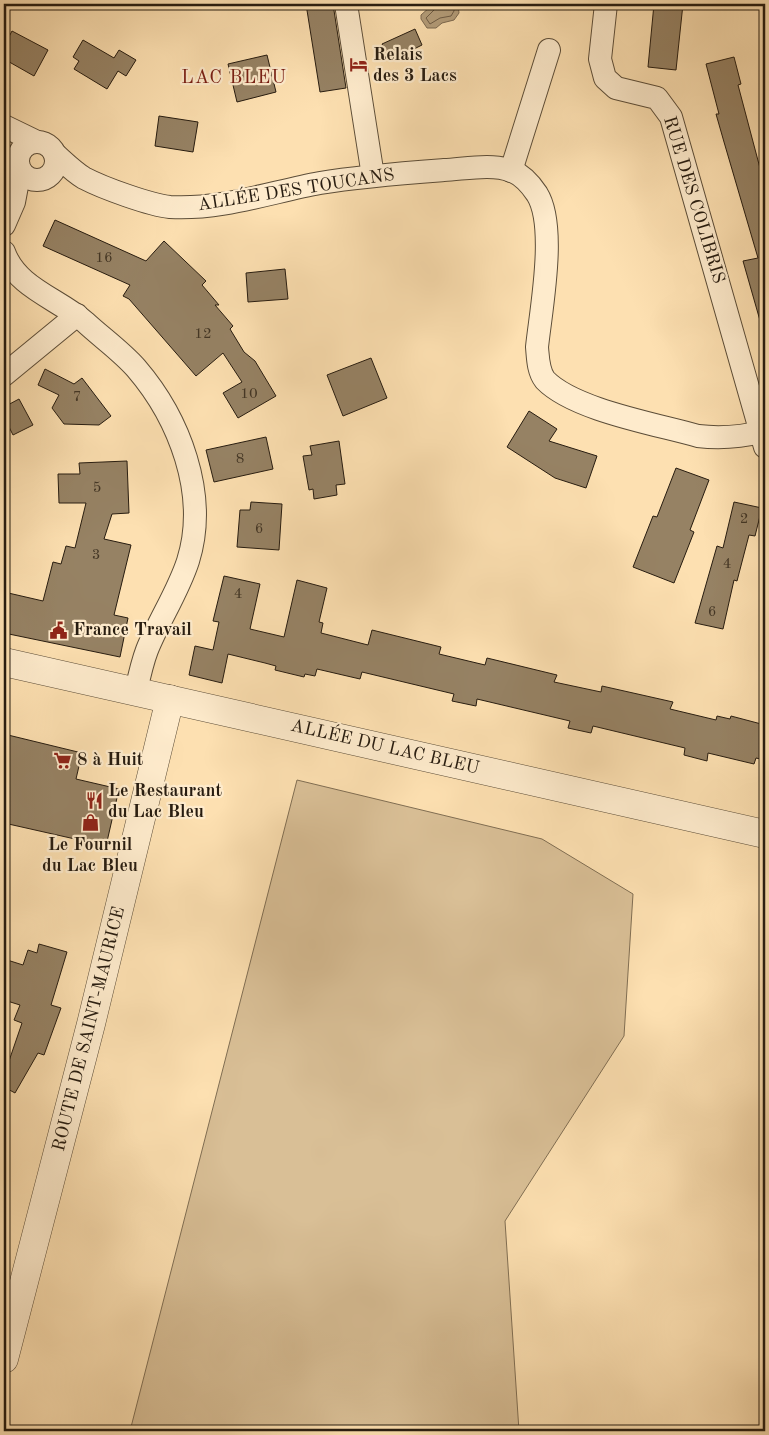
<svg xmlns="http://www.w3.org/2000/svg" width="769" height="1435" font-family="'Old Standard TT',serif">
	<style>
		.green { fill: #d9bf96; stroke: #806e53 }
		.water { fill: #b49d7a; stroke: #7c6950 }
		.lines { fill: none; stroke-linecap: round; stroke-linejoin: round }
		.shore { stroke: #6e5c45; stroke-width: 1 }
		.building { fill: #968264; stroke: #271c10 }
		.minor-casing { stroke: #5c4d38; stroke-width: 24 }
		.tertiary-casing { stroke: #5c4d38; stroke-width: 29 }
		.minor { stroke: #feebcc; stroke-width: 22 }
		.tertiary { stroke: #feebcc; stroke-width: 28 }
		.labels { text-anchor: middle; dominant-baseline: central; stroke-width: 4.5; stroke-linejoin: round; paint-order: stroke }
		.number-label { font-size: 15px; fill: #433625 }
		.poi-label { font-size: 18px; font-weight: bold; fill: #271c10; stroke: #feebcc; text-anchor: start }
		.street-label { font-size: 18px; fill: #271c10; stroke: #feebcc }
		.neighbourhood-label { font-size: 19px; letter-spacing: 1px; fill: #7a1f14; stroke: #feebcc }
	</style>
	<rect width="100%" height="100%" fill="#fde0b1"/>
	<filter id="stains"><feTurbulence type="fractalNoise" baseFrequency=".004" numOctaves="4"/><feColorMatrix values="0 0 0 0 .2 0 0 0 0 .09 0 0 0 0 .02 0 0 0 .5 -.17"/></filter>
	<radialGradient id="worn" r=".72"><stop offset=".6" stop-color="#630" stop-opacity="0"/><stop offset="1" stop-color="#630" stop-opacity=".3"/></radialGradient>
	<polygon class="green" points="297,780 542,839 633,894 624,1036 505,1221 519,1431 130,1431"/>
	<polygon class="water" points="425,4 458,4 459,13 454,20 442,23 436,28 427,28 421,19 421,15 430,7"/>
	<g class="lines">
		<polyline class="shore" points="434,4 434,10 426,18 430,24 440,18 451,16 454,11 454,4"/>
	</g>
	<g class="building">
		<polygon points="306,4 333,4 346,88 320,92"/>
		<polygon points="654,4 683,4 676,70 648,67"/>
		<polygon points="415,29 422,45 390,61 382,44"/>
		<polygon points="12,31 48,50 34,76 4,59 4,46"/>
		<polygon points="83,40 114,58 119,50 136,60 126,76 118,71 107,89 74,69 79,61 73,57"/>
		<polygon points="267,55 276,92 237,102 228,64"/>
		<polygon points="734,57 741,84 738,85 765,187 765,323 761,324 743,261 758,258 724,142 716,114 719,114 706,64"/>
		<polygon points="159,116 198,122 193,152 155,146"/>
		<polygon points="55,220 146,261 164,241 206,281 202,285 219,305 215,305 233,326 230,329 244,352 255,361 276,396 238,418 223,393 242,382 223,353 196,376 129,299 123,296 130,285 43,246"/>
		<polygon points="285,269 288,299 248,302 246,273"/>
		<polygon points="371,358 387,398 343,416 327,375"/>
		<polygon points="45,369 74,384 82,378 111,416 99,425 64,424 52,408 59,395 38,385"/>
		<polygon points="19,399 33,425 13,435 4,417 4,407"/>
		<polygon points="529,411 557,429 549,441 597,456 586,488 555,478 507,447"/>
		<polygon points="266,437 273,469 214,482 206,450"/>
		<polygon points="339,441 345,484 336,485 337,495 314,499 313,489 309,490 303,456 312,455 310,446"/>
		<polygon points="127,461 129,513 112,514 104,539 131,545 114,615 128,618 120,657 4,633 4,592 43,601 53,562 61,564 66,546 75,548 86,503 59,503 58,474 80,474 79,463"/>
		<polygon points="676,468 709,480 690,530 694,532 674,583 633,567 653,516 657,517"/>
		<polygon points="251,502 282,504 279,550 237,547 240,510 250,510"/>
		<polygon points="734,502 762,508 755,536 749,535 737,581 734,580 723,629 695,623 717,546 723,548"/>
		<polygon points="224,576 260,584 250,629 284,637 297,580 327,588 319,622 323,623 321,633 368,645 372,630 441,647 439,654 485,665 487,658 557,675 554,682 601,692 602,686 673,702 670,709 716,720 717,716 730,719 731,716 765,725 765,760 756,758 754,764 708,753 707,761 684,755 685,748 593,726 591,733 568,728 570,721 477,699 476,706 452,701 454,694 362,672 360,679 317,669 315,676 305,674 304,677 275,670 276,666 265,663 228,654 222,683 189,675 195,646 213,650 219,622 213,621"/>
		<polygon points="8,735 82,753 76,779 119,789 106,846 4,823 4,751"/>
		<polygon points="39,944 67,952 51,1005 61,1008 44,1055 38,1053 15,1093 4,1087 4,1059 9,1061 22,1023 14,1020 20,1005 4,1000 4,959 23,965 28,950 37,953"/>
	</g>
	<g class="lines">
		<defs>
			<g id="minor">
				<polyline points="346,4 373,176"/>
				<polyline points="606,4 600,59 605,78 616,88 657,98 671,117 765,447"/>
				<polyline points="4,126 37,142"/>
				<circle cx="37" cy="161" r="19"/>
				<path d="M55,154c9,8 19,18 29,24 19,10 66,27 86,29 51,3 101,-15 150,-24 41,-7 83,-10 124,-13 21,-1 48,-7 68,1 10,4 19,14 25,23 20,32 4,115 0,153 1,11 1,24 8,33 29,30 111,44 153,56 24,3 44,1 67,-5"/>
				<polyline points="511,171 549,50"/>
				<polyline points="4,225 14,202 20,170"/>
				<path d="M4,252c13,36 53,46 81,70 16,15 36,29 51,46 43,50 73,126 52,193 -10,31 -29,59 -41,89 -5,13 -8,27 -11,41"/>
				<polyline points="4,375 77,315"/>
			</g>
			<g id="tertiary">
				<polyline points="4,662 765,834"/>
				<polyline points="4,1359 91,1024 170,699"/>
			</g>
		</defs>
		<use href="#minor" class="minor-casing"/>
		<use href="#tertiary" class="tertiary-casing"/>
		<use href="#minor" class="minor"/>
		<use href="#tertiary" class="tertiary"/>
	</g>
	<defs>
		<symbol id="hotel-bare" viewBox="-9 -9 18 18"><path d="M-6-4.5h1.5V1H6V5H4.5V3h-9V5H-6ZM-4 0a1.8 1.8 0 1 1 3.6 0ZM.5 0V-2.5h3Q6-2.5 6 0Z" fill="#8f2418" stroke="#feebcc" stroke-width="2.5" paint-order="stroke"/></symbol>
		<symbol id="civic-bare" viewBox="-9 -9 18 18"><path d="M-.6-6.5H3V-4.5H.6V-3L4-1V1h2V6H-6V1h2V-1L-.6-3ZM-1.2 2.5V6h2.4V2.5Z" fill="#8f2418" stroke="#feebcc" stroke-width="2.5" paint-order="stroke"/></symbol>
		<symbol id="supermarket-bare" viewBox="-9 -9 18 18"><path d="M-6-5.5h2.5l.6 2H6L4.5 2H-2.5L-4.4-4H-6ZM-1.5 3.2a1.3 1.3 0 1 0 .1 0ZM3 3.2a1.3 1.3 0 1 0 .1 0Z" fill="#8f2418" stroke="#feebcc" stroke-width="2.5" paint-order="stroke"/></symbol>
		<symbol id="restaurant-bare" viewBox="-9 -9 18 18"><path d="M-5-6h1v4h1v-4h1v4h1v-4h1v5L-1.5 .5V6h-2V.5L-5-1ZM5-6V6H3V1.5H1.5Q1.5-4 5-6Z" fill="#8f2418" stroke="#feebcc" stroke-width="2.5" paint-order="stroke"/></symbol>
		<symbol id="shop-bare" viewBox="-9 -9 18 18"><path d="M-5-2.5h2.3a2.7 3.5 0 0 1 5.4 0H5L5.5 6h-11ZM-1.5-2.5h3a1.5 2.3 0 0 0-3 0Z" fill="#8f2418" stroke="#feebcc" stroke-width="2.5" paint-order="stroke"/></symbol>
	</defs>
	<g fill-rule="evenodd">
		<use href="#hotel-bare" x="346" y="52" width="25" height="25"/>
		<use href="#civic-bare" x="46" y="618" width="25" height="25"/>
		<use href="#supermarket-bare" x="50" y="748" width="25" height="25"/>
		<use href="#restaurant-bare" x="82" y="788" width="25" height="25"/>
		<use href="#shop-bare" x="78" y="810" width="25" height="25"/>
	</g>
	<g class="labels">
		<g class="number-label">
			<text x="104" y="258">16</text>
			<text x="203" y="334">12</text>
			<text x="249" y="394">10</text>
			<text x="77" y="397">7</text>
			<text x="240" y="459">8</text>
			<text x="97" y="488">5</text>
			<text x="744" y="519">2</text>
			<text x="259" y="529">6</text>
			<text x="96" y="555">3</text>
			<text x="727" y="564">4</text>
			<text x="238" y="594">4</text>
			<text x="712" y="612">6</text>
		</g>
		<g class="poi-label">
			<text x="373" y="55">Relais<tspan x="373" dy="21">des 3 Lacs</tspan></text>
			<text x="73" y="630">France Travail</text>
			<text x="77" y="760">8 à Huit</text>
			<text x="108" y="791">Le Restaurant<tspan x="108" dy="21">du Lac Bleu</tspan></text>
			<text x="90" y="845" text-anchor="middle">Le Fournil<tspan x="90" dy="21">du Lac Bleu</tspan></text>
		</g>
		<g class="street-label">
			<text transform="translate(296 190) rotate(-9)">ALLÉE DES TOUCANS</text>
			<text transform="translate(694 200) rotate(73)">RUE DES COLIBRIS</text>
			<text transform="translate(385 747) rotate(13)">ALLÉE DU LAC BLEU</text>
			<text transform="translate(89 1029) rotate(-76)">ROUTE DE SAINT-MAURICE</text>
		</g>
		<g class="neighbourhood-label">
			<text x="234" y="78">LAC BLEU</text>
		</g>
	</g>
	<rect width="769" height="1435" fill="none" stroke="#fde0b1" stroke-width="20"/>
	<rect x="5" y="5" width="759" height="1425" fill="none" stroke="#271c10" stroke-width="2.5"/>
	<rect x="10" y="10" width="749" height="1415" fill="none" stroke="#271c10"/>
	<rect width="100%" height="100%" filter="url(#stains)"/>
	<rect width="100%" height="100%" fill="url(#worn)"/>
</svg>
